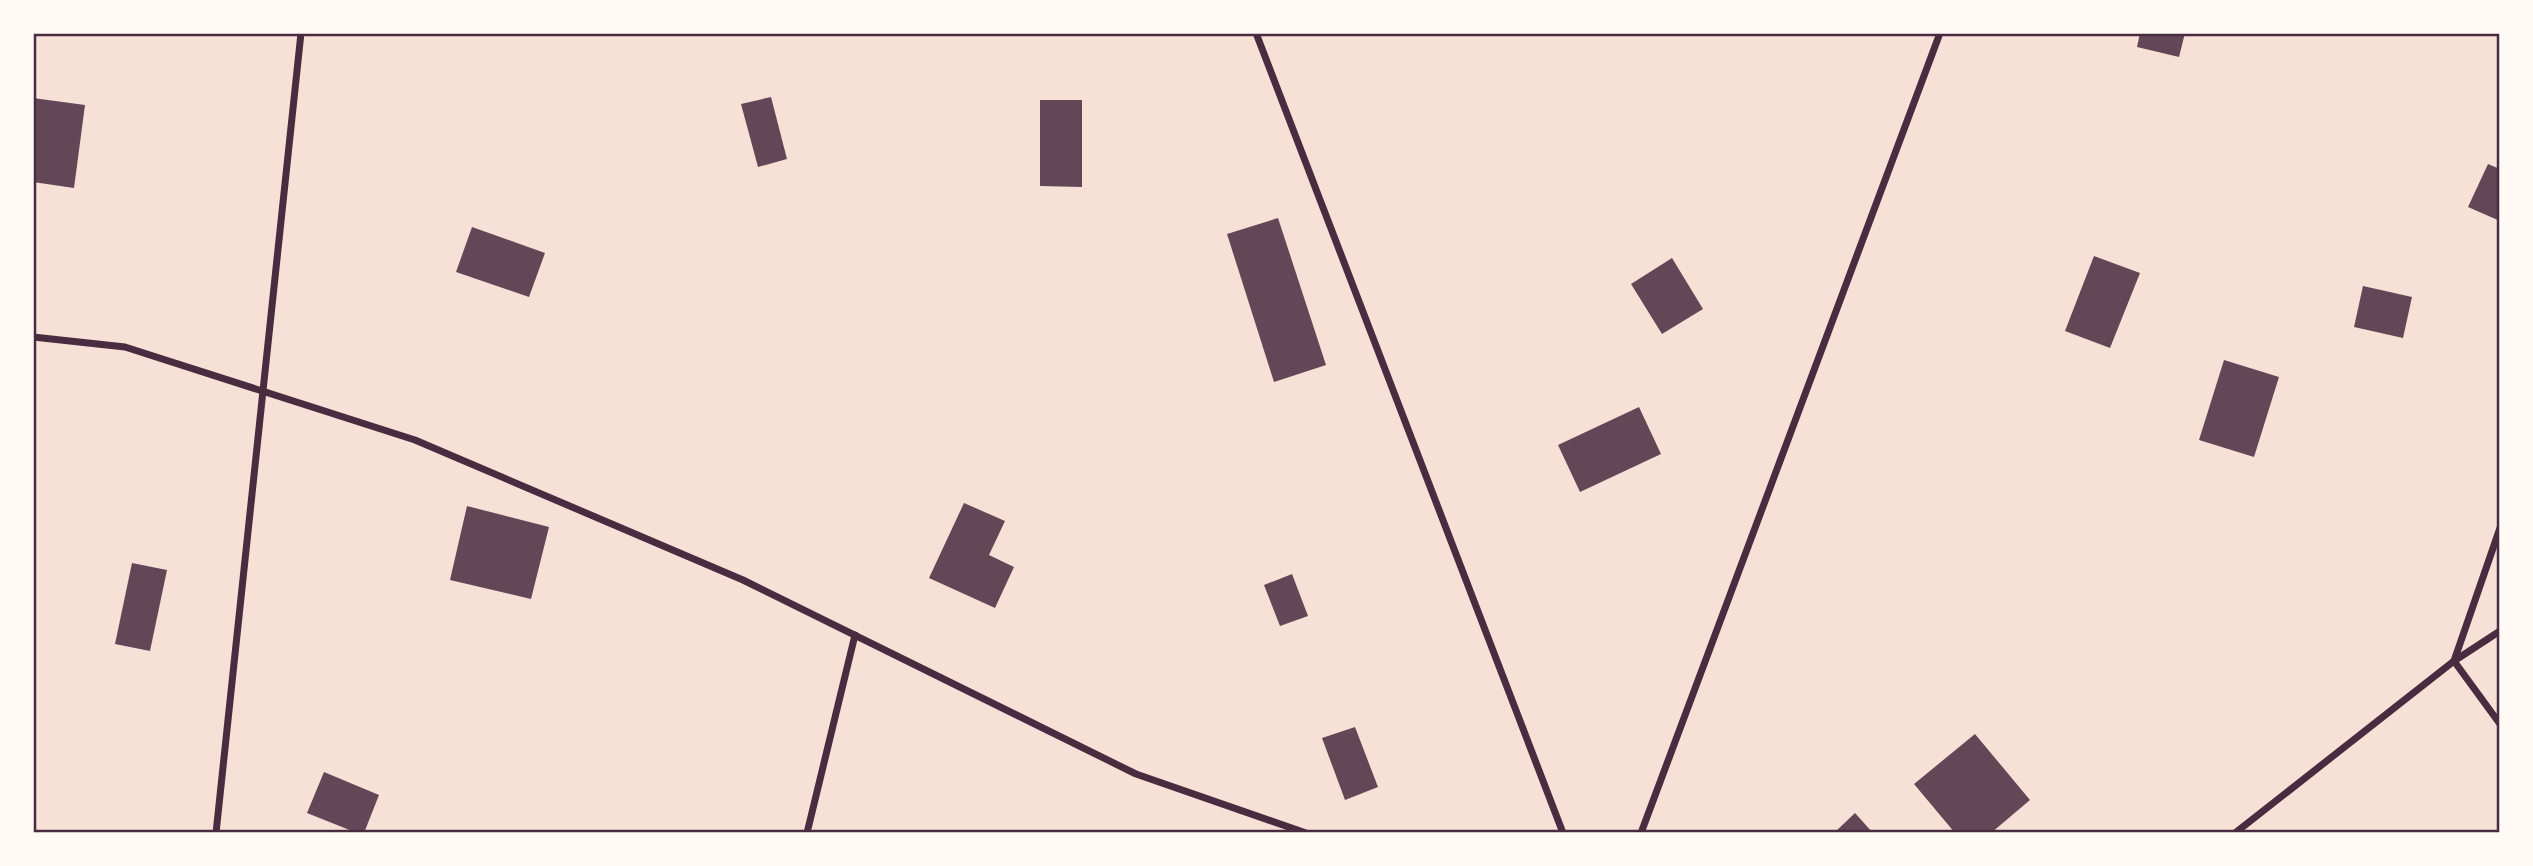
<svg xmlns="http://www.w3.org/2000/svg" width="2533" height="866" font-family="'Noto Serif',serif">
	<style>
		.building { fill: #644757 }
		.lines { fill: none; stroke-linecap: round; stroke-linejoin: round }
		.minor { stroke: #4a2c40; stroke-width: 7 }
		.neatline { fill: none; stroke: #4a2c40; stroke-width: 2.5 }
	</style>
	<rect width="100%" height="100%" fill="#f7e1d7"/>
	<g class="building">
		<polygon points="2140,33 2185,33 2179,57 2137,47"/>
		<polygon points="771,97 787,159 758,167 741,104"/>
		<polygon points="33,98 85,105 74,188 33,182"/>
		<polygon points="1040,100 1082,100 1082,187 1040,186"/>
		<polygon points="2488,164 2500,169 2500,221 2468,207"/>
		<polygon points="1278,218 1326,365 1274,382 1227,234"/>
		<polygon points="472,227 545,253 529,297 456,272"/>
		<polygon points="2094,256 2140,273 2110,348 2065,331"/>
		<polygon points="1672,258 1703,309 1662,334 1631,284"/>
		<polygon points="2363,286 2412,297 2403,338 2354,327"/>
		<polygon points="2224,360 2279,377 2254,457 2199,440"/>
		<polygon points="1639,407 1661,454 1580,492 1558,445"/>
		<polygon points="964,503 1005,521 989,555 1014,567 995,608 929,578"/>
		<polygon points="467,506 549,527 531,599 450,580"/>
		<polygon points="132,563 167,570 150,651 115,644"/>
		<polygon points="1292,574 1308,616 1280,626 1264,585"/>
		<polygon points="1355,727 1378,787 1345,800 1322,738"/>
		<polygon points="1975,734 2030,800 1991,833 1955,833 1914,784"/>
		<polygon points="324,772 379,795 364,833 357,833 307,813"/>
		<polygon points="1855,813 1873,833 1834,833"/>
	</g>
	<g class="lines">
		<g class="minor">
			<polyline points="1256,33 1563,833"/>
			<polyline points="33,337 125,347 415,440 743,580 1136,774 1306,833"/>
			<polyline points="2500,528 2454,661 2500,724"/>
			<polyline points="216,833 301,33"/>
			<polyline points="807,833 855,635"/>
			<polyline points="1641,833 1940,33"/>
			<polyline points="2235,833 2454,661 2500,631"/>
		</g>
	</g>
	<rect width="2533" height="866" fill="none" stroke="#fffaf5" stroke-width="70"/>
	<rect x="35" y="35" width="2463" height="796" class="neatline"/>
</svg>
